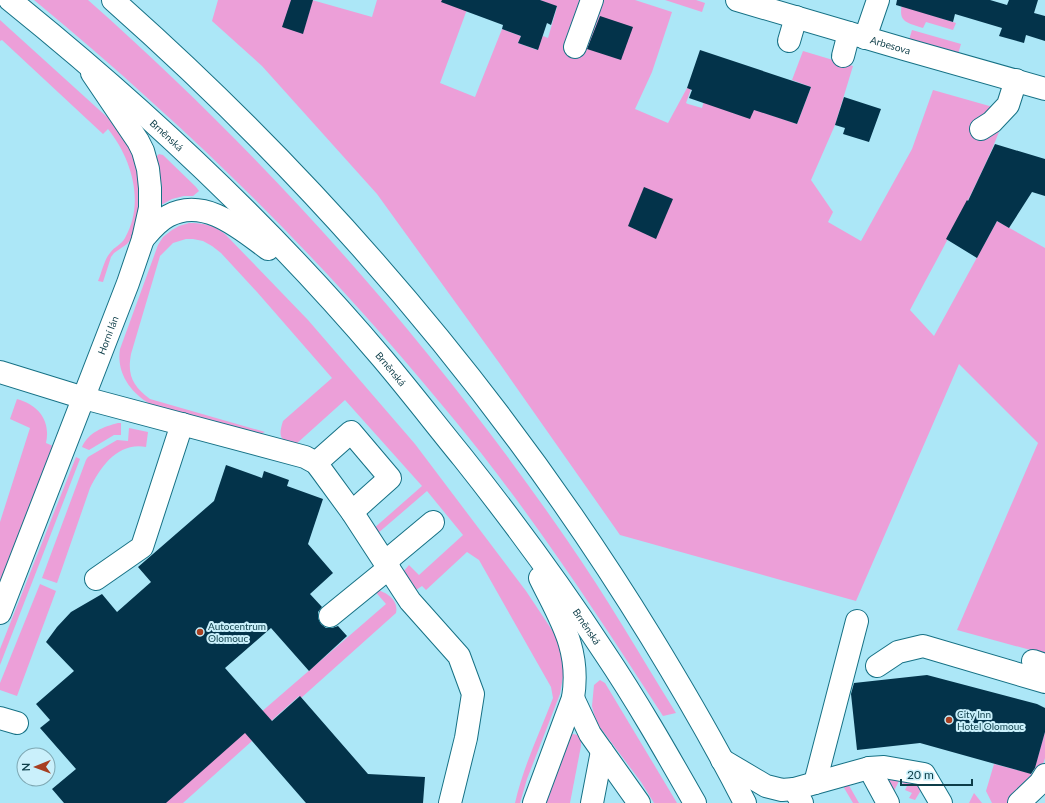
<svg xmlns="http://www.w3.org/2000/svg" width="1045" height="803" font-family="Lato,sans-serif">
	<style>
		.green { fill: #ec9fd8 }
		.building { fill: #03334a }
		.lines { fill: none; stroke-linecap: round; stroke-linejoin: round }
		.minor-casing { stroke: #167185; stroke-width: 24 }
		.major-casing { stroke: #167185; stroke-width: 24 }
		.minor { stroke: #fff; stroke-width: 22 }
		.major { stroke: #fff; stroke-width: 22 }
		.poi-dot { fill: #a73f21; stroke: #caf0fb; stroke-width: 1.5 }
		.labels { text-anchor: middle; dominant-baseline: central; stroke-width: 4; stroke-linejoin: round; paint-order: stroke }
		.street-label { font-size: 10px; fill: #0d3d48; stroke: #caf0fb }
		.poi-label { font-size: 10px; fill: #0d3d48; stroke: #caf0fb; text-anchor: start }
	</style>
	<rect width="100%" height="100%" fill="#ace7f7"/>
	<g class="green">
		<path d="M34,0h54c181,160 342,341 479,540 39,56 73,115 109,173l-13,3c-66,-102 -133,-205 -211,-299 -91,-111 -191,-217 -298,-313 -39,-36 -79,-70 -120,-104z"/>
		<path d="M218,0h94l60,17 5,-17h81l11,4 -29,79 35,14 27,-68 19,7 -3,7 19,7 6,-14 5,2 9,-31 -17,-7h95l37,12 -20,60 -17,37 33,14 19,-35 4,1 -5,14 2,1 14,4 4,-14 27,19 17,5 3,-9 44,15 14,-37 -19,-7 11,-29 50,15 -18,59 -24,55 22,32 -5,10 33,19 51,-92 21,-59 74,21c-25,70 -63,134 -97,199l24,26 63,-115 48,27v406l-88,-24 81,-187 -79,-79 -103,237 -236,-66 -120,-171 -123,-170 -115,-128 -50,-45z"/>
		<polygon points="665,0 696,0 705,3 702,12"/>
		<path d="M903,0l25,14 28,9 -3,7 -27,-8 -3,6c-18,-6 -26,-6 -20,-28z"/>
		<path d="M0,20l107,97 14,18 10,16 4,10 4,21 1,17 -1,13 -8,27 -4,5 -13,9 -3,4 -8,25 -5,-1c4,-9 6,-21 12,-28 4,-6 11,-8 15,-15 20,-35 7,-79 -17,-109l-5,5 -101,-94 -2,1z"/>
		<polygon points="912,30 961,44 958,54 909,40"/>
		<polygon points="159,154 163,155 196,187 199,191 193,196 184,196 172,199 161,205 162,187 157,159 157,156"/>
		<path d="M189,223c14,0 25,2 36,11l83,86 107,124 111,147 34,51 4,29 -4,23 -33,85 -7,24h-5c8,-36 25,-71 38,-105l-2,-11 -72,-127 -12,-8 -41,38 -4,-4 -6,4 -13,-18 6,-7 10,10 44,-40 -36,-44 -50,43 -4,-5 49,-43 -77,-86 -50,45c-15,-5 -17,-8 -12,-24l49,-43 -75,-86 -36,-39 -9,-7 -9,-5 -10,-2h-7l-13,4 -13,13 -29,98c-4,22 2,32 19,45l115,33 -7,3 -108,-31c-19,-11 -34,-31 -30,-55l38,-104 5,-8 9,-7 7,-4z"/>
		<path d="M17,399c21,6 34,21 29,44l7,3 -53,136v-60l30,-94 -20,-9z"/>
		<path d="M118,423h3v12h-7l-25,15 -7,-3c7,-15 21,-20 36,-24z"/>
		<path d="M129,428l19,4 -2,15c-28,-5 -45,19 -56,41l-33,95 -15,-5 44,-118 2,-3 29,-17 11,1z"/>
		<polygon points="76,457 80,459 0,665 0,649"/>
		<polygon points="40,584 56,591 17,696 0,690 0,683"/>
		<path d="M373,589c12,2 26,10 23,24l-95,85 -2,-2 -48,43 1,2 -69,62h-27l230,-199z"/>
		<polygon points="600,680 605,683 677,803 654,803 641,782 599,726 594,714 592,706 594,685"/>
		<polygon points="1045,732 1045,758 1040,774 1009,803 992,803 986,791 994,764 1033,774"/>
		<polygon points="573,734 578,735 581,740 581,746 570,803 546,803 570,736"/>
		<polygon points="857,775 867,782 847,782 859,803 853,803 837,776"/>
		<polygon points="884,775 901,777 923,787 915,800 909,798 912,793 905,790 907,786 899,781 892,795"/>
		<polygon points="974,793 982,803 969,803"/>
	</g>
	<g class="building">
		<polygon points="291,0 313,0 303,34 282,27"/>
		<polygon points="442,0 540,0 557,6 551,25 547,23 538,50 518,43 521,36 502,29 503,25 441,2"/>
		<polygon points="897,0 990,0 1007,5 1009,0 1038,0 1034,13 1045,16 1045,41 1026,35 1024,43 999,36 1002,28 955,14 953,22 896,5"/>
		<polygon points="600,16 633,27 621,60 587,49"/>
		<polygon points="700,50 811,87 797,124 754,110 750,119 689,98 692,90 687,88"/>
		<polygon points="844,97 881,109 869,142 843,134 845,128 835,125"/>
		<polygon points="995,144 1045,159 1045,196 1032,192 1009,228 997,221 977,258 946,239 967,200 968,201"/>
		<polygon points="644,187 673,199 656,239 628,226"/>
		<polygon points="226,465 262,478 264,471 289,480 287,486 323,499 308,544 333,573 310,594 322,607 318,612 318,618 321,624 326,628 332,628 338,626 347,636 309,671 271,628 225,668 272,721 300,696 368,774 425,777 423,803 306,803 245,733 166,803 64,803 52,789 76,769 40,728 50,720 36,704 74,671 46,642 57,627 71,612 102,594 117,612 151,582 138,567 214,501"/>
		<polygon points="927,675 1037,704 1045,708 1045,732 1035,768 1031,774 920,743 857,750 851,694 854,683"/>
	</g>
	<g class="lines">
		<defs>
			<g id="minor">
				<path id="s1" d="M737,0l167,49 141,40"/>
				<polyline points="865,38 878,0"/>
				<polyline points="789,41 796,17"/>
				<polyline points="575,47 592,0"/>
				<polyline points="843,56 849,33"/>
				<polyline points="981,129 992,122 1008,105 1016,80"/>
				<polyline points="0,372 84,398 305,457 316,463 322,471 352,512 410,601 459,656 473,694 466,738 450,803"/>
				<polyline points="316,463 351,432 390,478 352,512"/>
				<polyline points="385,562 433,522"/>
				<polyline points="96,579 142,547 182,424"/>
				<path id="s2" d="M0,613l128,-330 15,-44 7,-31v-20l-2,-19 -5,-18 -5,-10 -46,-68"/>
				<polyline points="330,616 389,568"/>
				<polyline points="1033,661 1045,665"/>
				<polyline points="877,666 898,652 923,646 1045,682"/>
				<polyline points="573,698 590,734 639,803"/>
				<polyline points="0,718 17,723"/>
				<polyline points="722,760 766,786 782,790 794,789"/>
				<polyline points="869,768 888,803"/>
				<polyline points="815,783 857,621"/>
				<polyline points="592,803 602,751"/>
				<polyline points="802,803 794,789 869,768 884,767 924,774 941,803"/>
				<polyline points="1019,803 1040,783 1045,775"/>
			</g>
			<g id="major">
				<path id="s3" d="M10,0c134,108 261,227 372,358 28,33 54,67 81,100 50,63 97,127 141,194 33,49 62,100 91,151"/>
				<path d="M113,0c209,185 392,399 538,637 33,54 65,109 94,166"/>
				<path d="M143,239c7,-8 15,-18 25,-23 36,-20 73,13 100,33"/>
				<path d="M534,803l39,-105c8,-49 -13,-79 -33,-120"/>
			</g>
		</defs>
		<use href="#minor" class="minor-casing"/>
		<use href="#major" class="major-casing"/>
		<use href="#minor" class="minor"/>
		<use href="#major" class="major"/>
	</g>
	<g class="poi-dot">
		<circle cx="200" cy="632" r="4"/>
		<circle cx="949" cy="720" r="4"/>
	</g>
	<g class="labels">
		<g class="street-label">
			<text stroke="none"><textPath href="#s1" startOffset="160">Arbesova</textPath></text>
			<text stroke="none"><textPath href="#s3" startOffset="207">Brněnská</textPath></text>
			<text stroke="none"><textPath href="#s2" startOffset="298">Horní lán</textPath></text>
			<text stroke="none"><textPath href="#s3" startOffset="531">Brněnská</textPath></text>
			<text stroke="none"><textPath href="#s3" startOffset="855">Brněnská</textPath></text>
		</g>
		<g class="poi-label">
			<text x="208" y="626">Autocentrum<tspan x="208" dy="12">Olomouc</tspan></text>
			<text x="957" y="714">City Inn<tspan x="957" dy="12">Hotel Olomouc</tspan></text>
		</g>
	</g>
	<g transform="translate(36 767) rotate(269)"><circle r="19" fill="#caf0fb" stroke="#7ea8b3"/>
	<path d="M0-3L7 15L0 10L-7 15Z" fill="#a73f21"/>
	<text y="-6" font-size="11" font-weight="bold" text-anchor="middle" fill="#0d3d48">N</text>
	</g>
	<path d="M901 779v6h71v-6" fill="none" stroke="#0d3d48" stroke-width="2"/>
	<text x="907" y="779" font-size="12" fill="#0d3d48" stroke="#caf0fb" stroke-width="3" paint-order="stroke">20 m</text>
</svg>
